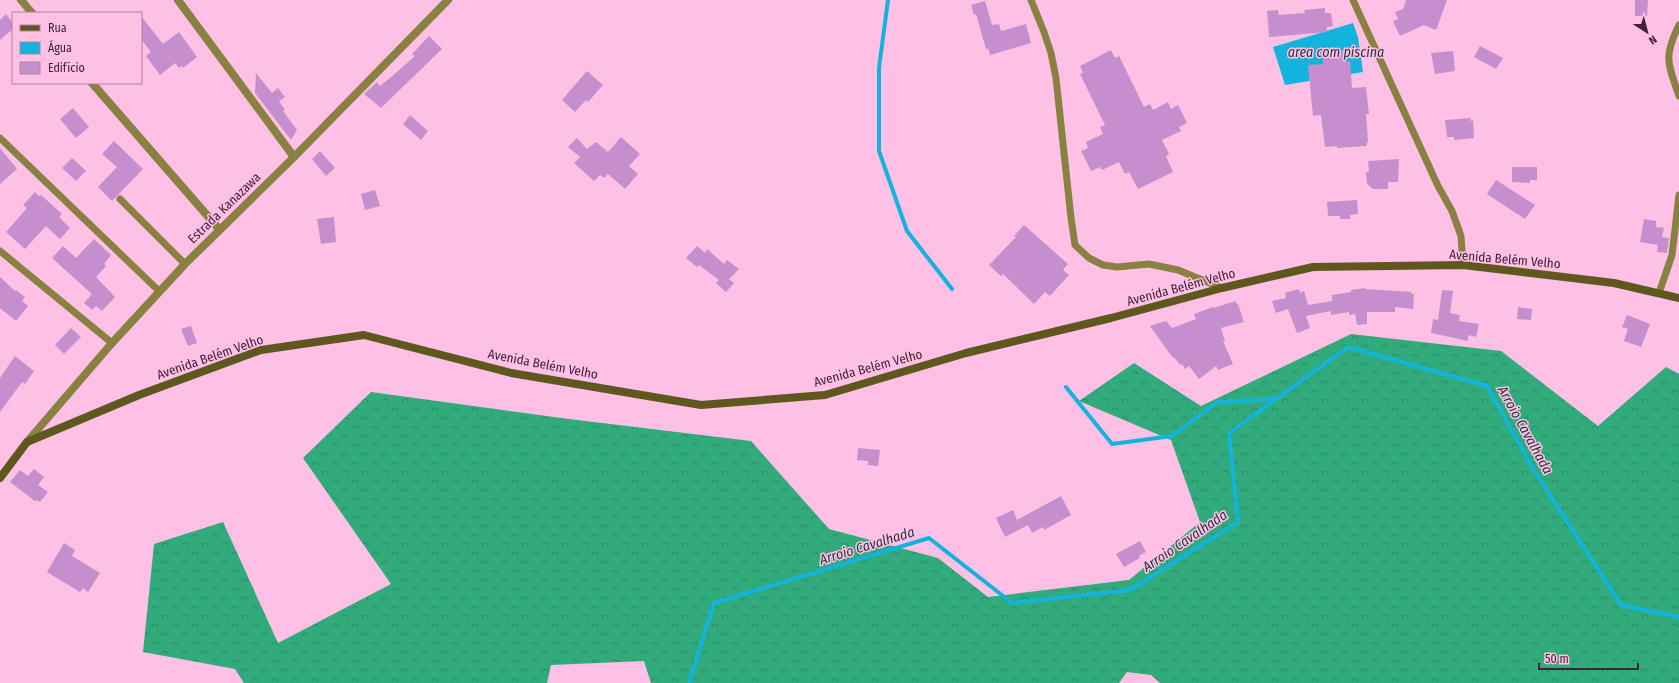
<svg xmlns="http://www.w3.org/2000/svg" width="1679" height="683" font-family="'Fira Sans Condensed',sans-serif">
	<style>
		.forest { fill: url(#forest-crowns) }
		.water { fill: #12b4dd }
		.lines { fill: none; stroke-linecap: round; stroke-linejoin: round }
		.stream { stroke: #12b4dd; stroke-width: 4 }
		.building { fill: #c58fcd }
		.service { stroke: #898141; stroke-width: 7 }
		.minor { stroke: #898141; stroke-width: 8 }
		.secondary { stroke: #5e571e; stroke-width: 8 }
		.labels { text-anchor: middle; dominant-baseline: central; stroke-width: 3; stroke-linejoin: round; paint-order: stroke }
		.street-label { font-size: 13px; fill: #3f2235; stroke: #fec0e5 }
		.water-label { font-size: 14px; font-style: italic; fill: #1f363e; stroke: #fec0e5 }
	</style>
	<defs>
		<pattern id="forest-crowns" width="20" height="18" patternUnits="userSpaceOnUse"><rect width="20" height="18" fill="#31ab7b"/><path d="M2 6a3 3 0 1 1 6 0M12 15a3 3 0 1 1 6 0" fill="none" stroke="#2b8b66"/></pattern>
	</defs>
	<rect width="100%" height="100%" fill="#fec0e5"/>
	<polygon class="forest" points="1351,334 1501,351 1598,426 1666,367 1679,374 1679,683 1160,683 1151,675 1127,672 1119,683 651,683 644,661 551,665 547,683 244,683 235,669 143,652 154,544 223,522 278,643 391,584 303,458 371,392 569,419 751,441 829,529 938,558 988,597 1129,580 1200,522 1171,440 1079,401 1134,363 1201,406"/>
	<polygon class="water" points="1353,23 1358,37 1363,72 1285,85 1273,47"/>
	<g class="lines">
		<g class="stream">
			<polyline points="888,0 879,68 879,151 907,231 952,289"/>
			<polyline points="1066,387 1112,444 1172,436 1218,402 1275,399"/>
			<polyline points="689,683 714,603 929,538 1012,603 1130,590 1238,522 1229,433 1348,347 1487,386 1535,472 1621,605 1679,617"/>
		</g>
	</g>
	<g class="building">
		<polygon points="1406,0 1447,0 1436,30 1424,25 1400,36 1393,21 1398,19 1395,12 1403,9"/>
		<polygon points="1635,0 1648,0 1647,16 1635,16"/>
		<polygon points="985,1 992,25 999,24 1001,31 1026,24 1031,43 990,55 988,48 986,49 976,14 974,15 971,5"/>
		<polygon points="1325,8 1325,13 1331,13 1333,26 1327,27 1327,32 1269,37 1267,11 1278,10 1279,15 1305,13 1304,10"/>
		<polygon points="6,14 13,23 13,29 0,40 0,20"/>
		<polygon points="141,16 163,44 179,32 197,57 183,68 182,66 179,68 175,63 160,75 146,56 151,52 141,39"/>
		<polygon points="429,36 442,49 381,108 364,94 377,82 380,86 397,72 415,56 412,54"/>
		<polygon points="1480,46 1503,58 1496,69 1474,57"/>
		<polygon points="1111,50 1115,58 1119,56 1144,107 1150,104 1153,110 1168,102 1171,109 1178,105 1187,123 1179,127 1181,131 1162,140 1169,154 1166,156 1173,172 1138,189 1129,172 1125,174 1119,162 1102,170 1100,167 1091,171 1081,151 1088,148 1086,142 1103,134 1100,127 1105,125 1080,74 1083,73 1080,66"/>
		<polygon points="1345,50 1346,62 1350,61 1352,88 1366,87 1369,114 1366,114 1368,141 1366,146 1337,148 1337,146 1325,147 1321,115 1313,116 1308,65 1323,64 1322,52"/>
		<polygon points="1453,51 1455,71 1435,74 1431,53"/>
		<polygon points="587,71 603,85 588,102 586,100 575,112 562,100"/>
		<polygon points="256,73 272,93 278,88 285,97 279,101 285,110 283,111 297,130 291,140 255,93"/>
		<polygon points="73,108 89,127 76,138 60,119"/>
		<polygon points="410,115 428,131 421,140 403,124"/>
		<polygon points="1471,118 1470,121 1473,120 1474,138 1454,140 1454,137 1447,137 1445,120"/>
		<polygon points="621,137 640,154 629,166 638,174 625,189 608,174 604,178 600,175 594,181 574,163 580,157 568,147 577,138 587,149 596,142 608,152"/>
		<polygon points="114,141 143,169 112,201 98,187 117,167 102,154"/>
		<polygon points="0,148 17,169 0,184"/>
		<polygon points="320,151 335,168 326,176 312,159"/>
		<polygon points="72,158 86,171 76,181 62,168"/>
		<polygon points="1399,159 1398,182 1388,182 1388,189 1373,189 1367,184 1366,172 1369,172 1368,161"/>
		<polygon points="1512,167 1537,167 1537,180 1530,180 1530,183 1512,182"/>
		<polygon points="1496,180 1535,205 1525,219 1487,194"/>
		<polygon points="375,190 380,206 365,210 361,194"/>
		<polygon points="35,192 39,196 41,195 62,214 59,217 70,228 60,239 46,226 25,249 6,232 27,208 23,205"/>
		<polygon points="1357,200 1358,214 1350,215 1350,219 1340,219 1340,216 1328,216 1327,202"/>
		<polygon points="334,217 336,242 321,244 317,219"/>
		<polygon points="1644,219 1656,221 1656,227 1664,228 1662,237 1669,238 1667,253 1657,252 1658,245 1640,242"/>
		<polygon points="1024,225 1068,264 1063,270 1069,275 1050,296 1045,292 1034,304 1003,274 1001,276 989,265 1016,237 1014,236"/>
		<polygon points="94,239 111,255 104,264 106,266 96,277 115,297 102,311 96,306 92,310 84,303 92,294 52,258 63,246 76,258"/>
		<polygon points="697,246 705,253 707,249 724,264 727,260 739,269 729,279 734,283 726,292 716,283 719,280 699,265 697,267 686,258"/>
		<polygon points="0,277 15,291 16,290 25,297 22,301 28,306 16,321 0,308"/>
		<polygon points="1365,288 1365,289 1412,292 1411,294 1414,294 1413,309 1395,307 1395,312 1367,312 1367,324 1357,325 1355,314 1349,315 1349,312 1331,315 1331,311 1306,316 1310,328 1297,333 1288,309 1276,313 1272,301 1286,298 1285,293 1299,289 1300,293 1304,291 1308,305 1332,301 1332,295 1351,292 1351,290"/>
		<polygon points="1442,290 1453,291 1450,313 1460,315 1459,321 1479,324 1476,337 1468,335 1468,341 1431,333 1433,319 1438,320"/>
		<polygon points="1236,301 1237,305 1238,304 1244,322 1221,328 1225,341 1223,341 1233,364 1218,370 1216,366 1199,379 1189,366 1185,369 1182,364 1180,365 1174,357 1173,358 1150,326 1166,321 1172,328 1196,319 1194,314 1213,307 1213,308"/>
		<polygon points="1518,307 1532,309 1531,320 1517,319"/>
		<polygon points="1627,315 1650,324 1641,347 1624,341 1628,329 1622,327"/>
		<polygon points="191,326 197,343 188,346 181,329"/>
		<polygon points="71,328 81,337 64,354 55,345"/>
		<polygon points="15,356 34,371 25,384 22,382 0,412 0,378"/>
		<polygon points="858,448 880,450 878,466 868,465 868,461 857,460"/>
		<polygon points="34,469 44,477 38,485 48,492 40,502 36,500 35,501 10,482 20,470 28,476"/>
		<polygon points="1061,496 1071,515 1044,530 1043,527 1032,533 1028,525 1005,537 996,518 1013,510 1017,520"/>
		<polygon points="1140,541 1146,552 1139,556 1140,558 1124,567 1116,554"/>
		<polygon points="64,543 75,550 72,556 100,573 88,592 83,588 80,592 47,572"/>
	</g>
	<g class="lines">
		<g class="service">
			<polyline points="1031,0 1044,32 1051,53 1056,78 1071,218 1075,245 1089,258 1103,265 1117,267 1149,264 1178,270 1222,288"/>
			<polyline points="1353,0 1438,186 1452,211 1461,236 1463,265"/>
			<path d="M1679,25c-16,32 -11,39 0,71"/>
			<polyline points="0,138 159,291"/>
			<polyline points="120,199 185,264"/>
			<polyline points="0,251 112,343"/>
			<polyline points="1659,293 1672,255 1679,195"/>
		</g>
		<g class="minor">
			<polyline points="21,0 32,13"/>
			<polyline points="178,0 294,157"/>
			<polyline points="92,83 219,229"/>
			<polyline points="27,442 112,343 185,264 294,157 448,0"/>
		</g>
		<polyline class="secondary" points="0,478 27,442 139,395 261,350 364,335 511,373 701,405 825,395 966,353 1111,318 1222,288 1313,267 1463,265 1614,283 1679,298"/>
	</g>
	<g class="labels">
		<g class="street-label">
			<text transform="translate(224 208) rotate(-44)">Estrada Kanazawa</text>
			<text transform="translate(1505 259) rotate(5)">Avenida Belém Velho</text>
			<text transform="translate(1181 287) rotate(-15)">Avenida Belém Velho</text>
			<text transform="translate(210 357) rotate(-19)">Avenida Belém Velho</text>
			<text transform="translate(543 364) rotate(11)">Avenida Belém Velho</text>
			<text transform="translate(868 368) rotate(-15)">Avenida Belém Velho</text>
		</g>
		<g class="water-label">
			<text x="1336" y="52">area com piscina</text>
			<text transform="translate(1525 430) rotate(61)">Arroio Cavalhada</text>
			<text transform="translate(1185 541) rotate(-34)">Arroio Cavalhada</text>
			<text transform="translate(867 546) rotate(-17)">Arroio Cavalhada</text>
		</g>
	</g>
	<rect x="12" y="12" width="130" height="72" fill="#fec0e5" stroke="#b2819f"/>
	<rect x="20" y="25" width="20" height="6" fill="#5e571e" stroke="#b2819f"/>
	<text x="48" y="32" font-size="12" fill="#3f2235">Rua</text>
	<rect x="20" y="42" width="20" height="12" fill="#12b4dd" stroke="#b2819f"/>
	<text x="48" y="52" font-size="12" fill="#3f2235">Água</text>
	<rect x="20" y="62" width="20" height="12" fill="#c58fcd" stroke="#b2819f"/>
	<text x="48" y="72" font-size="12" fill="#3f2235">Edifício</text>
	<g transform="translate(1647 32) rotate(144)" stroke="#fec0e5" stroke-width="3" paint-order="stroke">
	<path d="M0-3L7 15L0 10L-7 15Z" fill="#3f2235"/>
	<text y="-6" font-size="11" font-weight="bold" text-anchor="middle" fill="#3f2235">N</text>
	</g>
	<path d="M1539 663v6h99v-6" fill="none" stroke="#3f2235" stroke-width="2"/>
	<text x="1545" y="663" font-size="12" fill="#3f2235" stroke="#fec0e5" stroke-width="3" paint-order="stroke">50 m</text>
</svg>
